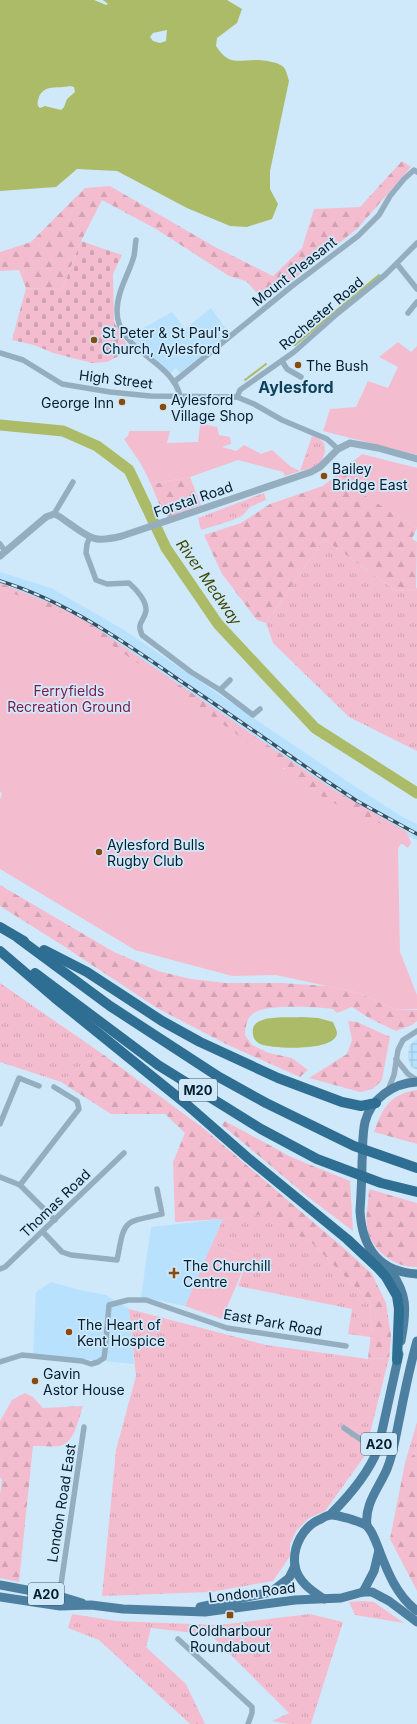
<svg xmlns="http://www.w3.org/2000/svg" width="417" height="1724" font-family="Inter,sans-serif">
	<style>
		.built { fill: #b7e1fd }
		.industrial { fill: url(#industrial-grid) }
		.grass { fill: url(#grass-tufts) }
		.forest { fill: url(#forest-firs) }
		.cemetery { fill: url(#cemetery-stones) }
		.green { fill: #f4bdcf }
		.water { fill: #abbb67; fill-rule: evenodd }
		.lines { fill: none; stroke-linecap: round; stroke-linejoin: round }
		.stream { stroke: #abbb67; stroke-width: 2 }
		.river { stroke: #abbb67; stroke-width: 11 }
		.minor { stroke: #94aec0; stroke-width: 5.5 }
		.tertiary { stroke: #94aec0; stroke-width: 7 }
		.primary { stroke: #4d7fa0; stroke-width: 9 }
		.motorway { stroke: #2f6e93; stroke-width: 10 }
		.rail-casing { stroke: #375160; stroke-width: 3.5 }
		.rail { stroke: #d0e9fa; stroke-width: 2; stroke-dasharray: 6; stroke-linecap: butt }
		.poi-dot { fill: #884a0d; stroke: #d0e9fa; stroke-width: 1.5 }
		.labels { text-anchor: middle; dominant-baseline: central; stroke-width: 3.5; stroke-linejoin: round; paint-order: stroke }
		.shield { fill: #d0e9fa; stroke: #415b6a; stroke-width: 1 }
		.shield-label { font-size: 13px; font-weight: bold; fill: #041e2d }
		.street-label { font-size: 14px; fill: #041e2d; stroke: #d0e9fa }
		.poi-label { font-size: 14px; fill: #041e2d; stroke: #d0e9fa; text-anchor: start }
		.park-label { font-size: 14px; fill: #7e1a48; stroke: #d0e9fa }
		.water-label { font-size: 15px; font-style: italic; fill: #3c4502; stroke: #d0e9fa }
		.quarter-label { font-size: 16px; font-weight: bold; fill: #0c3f5a; stroke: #d0e9fa }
	</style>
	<defs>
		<pattern id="industrial-grid" width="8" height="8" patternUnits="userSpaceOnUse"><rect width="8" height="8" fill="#b7e1fd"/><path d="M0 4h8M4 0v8" fill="none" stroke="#9cc1d9"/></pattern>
		<pattern id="grass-tufts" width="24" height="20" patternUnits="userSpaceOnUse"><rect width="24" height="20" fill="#f4bdcf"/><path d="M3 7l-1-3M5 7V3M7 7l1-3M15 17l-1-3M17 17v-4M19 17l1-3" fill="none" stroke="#d0a2b2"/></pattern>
		<pattern id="forest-firs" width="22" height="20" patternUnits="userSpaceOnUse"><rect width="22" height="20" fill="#f4bdcf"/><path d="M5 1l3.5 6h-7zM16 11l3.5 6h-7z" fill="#d0a2b2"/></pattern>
		<pattern id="cemetery-stones" width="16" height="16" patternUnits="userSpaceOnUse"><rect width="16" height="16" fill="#f4bdcf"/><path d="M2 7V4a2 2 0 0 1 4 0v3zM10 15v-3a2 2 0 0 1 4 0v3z" fill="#d0a2b2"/></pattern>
	</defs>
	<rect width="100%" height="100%" fill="#d0e9fa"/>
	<g class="built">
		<polygon points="211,308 229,333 180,373 176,368 169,374 129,336 172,312 185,329"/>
		<polygon points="0,572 51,588 124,630 345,780 401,816 417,824 417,840 406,835 0,588"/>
		<polygon points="223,1219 185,1306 141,1297 151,1227"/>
		<polygon points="51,1282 80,1290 106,1295 129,1309 134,1364 33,1354 36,1292"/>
	</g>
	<polygon class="industrial" points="417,1039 417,1070 410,1066 408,1057 409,1046"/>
	<g class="grass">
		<path d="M312,436c4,1 8,3 11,6 5,7 0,21 -8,25 -4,2 -10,3 -15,4z"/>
		<polygon points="264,493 266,500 250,507 242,516 233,520 201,530 198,518"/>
		<polygon points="324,539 396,591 416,589 417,587 417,751 349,717 273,643 266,623"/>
		<polygon points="0,983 104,1055 83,1064 61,1082 0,1062"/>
		<polygon points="264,1213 313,1244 370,1302 372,1324 371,1337 348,1334 352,1309 238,1286 248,1258 212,1244 223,1219"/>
		<polygon points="129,1309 266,1345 368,1359 389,1358 364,1457 325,1511 309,1518 296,1531 290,1544 290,1556 273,1581 211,1592 102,1596 116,1450 136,1376"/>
		<polygon points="417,1422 417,1451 405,1463"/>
		<polygon points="363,1601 374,1602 404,1623 355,1615 349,1602"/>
		<polygon points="72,1614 116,1621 219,1625 310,1614 343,1622 311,1724 288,1724 272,1721 289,1713 211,1635 151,1628 146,1647 186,1684 205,1724 190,1724 99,1640 68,1628"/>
	</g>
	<g class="forest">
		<polygon points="402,161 411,167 358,228 265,302 246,281 229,276 156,229 102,200 81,241 62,290 26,288 19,270 0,271 0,252 31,242 85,188 110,186 215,247 273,276 302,248 314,209 360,207"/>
		<polygon points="362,454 344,482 417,528 412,539 417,542 416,589 396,591 324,539 266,623 257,620 222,574 204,535 241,523 270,504 323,486"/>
		<polygon points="190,477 201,505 168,517 160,506 151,484"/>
		<polygon points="0,583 55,605 89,623 334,790 407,832 411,843 408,848 397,840 365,826 285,775 285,768 276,767 0,602"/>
		<path d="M0,885l114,67 44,19 33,8 35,4h55l46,3 32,7 35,16 23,1v11l-5,4 -16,6 -27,-13 -17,-11 -15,6 -4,-4c-16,-2 -66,-5 -79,4 -8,5 -8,13 -9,22l7,10 17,8 23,5 16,12 -8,7 -72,-32 -71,-37 -95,-63 -62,-39z"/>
		<polygon points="348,1021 357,1022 390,1037 382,1080 373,1089 360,1092 309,1078 347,1054 352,1040"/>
		<polygon points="104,1055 203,1128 346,1250 372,1274 386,1303 391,1336 389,1358 368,1359 372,1324 370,1302 313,1244 264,1214 223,1219 175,1222 173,1162 185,1133 165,1114 111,1114 61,1082 83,1064"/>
		<path d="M417,1090v54l-43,-12c8,-24 16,-38 43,-42z"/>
		<polygon points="225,1121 291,1157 350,1181 353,1231 308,1197 222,1125"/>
		<path d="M369,1189l48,14v64c-22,1 -47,-17 -50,-40 -2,-12 2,-26 2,-38z"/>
		<path d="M25,1393l8,4 10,11 40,-2c-5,14 -8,37 -24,40 -8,1 -18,0 -26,0l-14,136 -19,-4v-83l2,-15 -2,-3v-56l12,-21z"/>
		<polygon points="417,1451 417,1591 390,1539 405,1463"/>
	</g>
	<polygon class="cemetery" points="81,241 122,255 113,274 114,322 130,350 107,362 92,363 53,353 34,345 12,340 26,288 62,290"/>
	<g class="green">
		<polygon points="398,342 411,352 417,346 417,455 323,431 330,409 356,407 368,381 388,388 398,367 379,357"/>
		<polygon points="200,425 208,425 217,427 219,435 230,437 231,444 222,447 236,451 244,445 261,454 272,450 290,466 300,471 285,476 283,472 238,460 190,477 151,484 141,464 124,439 128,436 129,431 170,431 167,443 198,442"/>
		<polygon points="362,454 417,468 417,528 343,482"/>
		<polygon points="0,588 71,617 162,680 327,800 406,835 398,849 400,952 417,995 417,1009 394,1009 359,993 276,975 232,976 135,950 0,869 0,800 2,793 0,792"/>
		<polygon points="212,1244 248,1258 222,1319 185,1306"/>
	</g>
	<g class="water">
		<path d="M0,0h94l12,5 2,-1 -5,-4h124l15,9 -5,14 -20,15 -1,8c13,20 21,14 40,14 8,0 25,2 29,9 2,4 3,9 4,12l-19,90v18l8,15 -6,15 -25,8 -17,-1 -43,-18 -70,-37 -40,-2 -21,18 -56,4zM167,30l-1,11 -6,2 -7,-2 -3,-4 3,-4zM70,86l4,1 1,5 -8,7 -3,8 -3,3 -16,-4 -5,2 -2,-2c-1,-5 0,-5 1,-9 5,-13 19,-8 31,-11z"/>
		<path d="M301,1017l17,1 15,4c1,3 4,8 4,11 -1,19 -65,16 -77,11 -4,-2 -7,-6 -7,-10 -4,-21 35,-16 48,-17z"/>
	</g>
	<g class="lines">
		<g class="stream">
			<polyline points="295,345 379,275"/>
			<polyline points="245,380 266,364"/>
		</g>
		<polyline class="river" points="0,425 63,431 97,446 129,470 166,548 218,624 315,728 417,793"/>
		<g class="minor">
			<path d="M136,240c-1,5 -1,11 -2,16 -5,18 -17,35 -17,55 0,40 55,49 63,85"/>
			<polyline points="397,264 417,289"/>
			<polyline points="408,313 417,302"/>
			<polyline points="0,353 23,360 62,384 110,392 150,396 237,397 254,404 282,420 327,439 338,449"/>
			<polyline points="282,361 287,369 301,377"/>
			<polyline points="174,382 292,286 358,236 379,215 390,196 404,179 414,170 417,172"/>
			<polyline points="237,397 240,390 294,352 338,313 385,275 417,243"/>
			<polyline points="54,514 73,482"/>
			<path d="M90,537l-3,7 -1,9 10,27 11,4 22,-1c7,6 18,18 17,28 -2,11 -10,11 -4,24l49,37 29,18 10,-10"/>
			<polyline points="0,544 5,551"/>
			<polyline points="220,690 253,715 260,709"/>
			<polyline points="396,1059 408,1074 417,1080"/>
			<polyline points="388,1090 394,1075 398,1050 403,1040 417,1031"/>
			<polyline points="0,1124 19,1078 39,1086"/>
			<polyline points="0,1177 20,1185 55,1220"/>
			<polyline points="20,1185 79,1109 77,1101 54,1087"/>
			<path d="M43,1232l19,20 9,3 46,5c8,-40 4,-37 45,-46l-5,-25"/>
			<polyline points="0,1269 5,1267 124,1153"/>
			<polyline points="0,1362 22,1355 82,1361 91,1364 98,1362 104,1358 105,1351 109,1305 128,1300 146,1300 227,1328 346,1346"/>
			<polyline points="344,1428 366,1443 378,1449"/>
			<polyline points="59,1598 84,1427"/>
			<polyline points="178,1639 252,1707 252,1713 248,1724"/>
		</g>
		<path class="tertiary" d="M0,556l46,-39 8,-3c6,2 10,6 16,10 22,15 24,19 52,12l189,-64 9,-5 18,-18 12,-6 28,5 39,11"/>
		<g class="primary">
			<path d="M417,1082c-24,1 -46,17 -52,40 -3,13 -2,27 -3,40 0,17 -1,33 -2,49 2,36 19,61 57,63"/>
			<path d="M387,1266c21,27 20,43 14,75"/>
			<path d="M331,1514c19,-19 37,-40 47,-65l21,-95"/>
			<path d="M367,1526c-3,-22 12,-38 20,-57 7,-17 9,-35 13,-53 5,-26 10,-50 17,-75"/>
			<polyline points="0,1585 59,1596 82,1603"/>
			<polyline points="363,1592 374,1571 379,1550"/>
			<polyline points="0,1597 60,1606 91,1605 123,1609 205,1612 295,1600 341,1598 363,1592 372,1592 389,1601 417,1622"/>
			<path d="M324,1599c-12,-8 -26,-17 -29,-33 -3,-19 8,-40 26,-47 3,-2 8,-4 11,-4 5,0 10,2 15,3 6,2 15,4 20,8 6,6 9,16 12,24 9,23 18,46 38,61"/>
			<polyline points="200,1607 271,1592 289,1578 295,1566"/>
		</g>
		<g class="motorway">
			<polyline points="0,927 24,941"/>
			<polyline points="18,938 110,1006 219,1077 266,1103 354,1146 417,1168"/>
			<polyline points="44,950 87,972 162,1021 200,1042 278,1078 342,1102 361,1106 376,1103"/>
			<polyline points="0,951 55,998 185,1103 248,1158 347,1239 377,1267 386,1277 397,1296 399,1309 397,1360"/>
			<polyline points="35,973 158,1065 261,1129 317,1159 381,1183 417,1192"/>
		</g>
		<defs>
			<path id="rail" d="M0,581c68,21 124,61 182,101 48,32 95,65 143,98l32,21 60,33"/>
		</defs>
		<use href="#rail" class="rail-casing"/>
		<use href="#rail" class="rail"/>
	</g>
	<g class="poi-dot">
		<circle cx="94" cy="340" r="4"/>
		<circle cx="298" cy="365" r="4"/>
		<circle cx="122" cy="402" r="4"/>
		<circle cx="163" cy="407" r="4"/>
		<circle cx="324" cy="476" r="4"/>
		<circle cx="99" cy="852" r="4"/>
		<path d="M172 1267h4v4h4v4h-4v4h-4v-4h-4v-4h4z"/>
		<circle cx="69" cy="1332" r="4"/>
		<circle cx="35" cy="1381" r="4"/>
		<rect x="226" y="1611" width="8" height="8" rx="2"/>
	</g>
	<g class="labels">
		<g class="shield">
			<rect x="179" y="1079" width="38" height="22" rx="3"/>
			<rect x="361" y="1433" width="36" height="22" rx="3"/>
			<rect x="28" y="1583" width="36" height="22" rx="3"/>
		</g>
		<g class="shield-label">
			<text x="198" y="1090">M20</text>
			<text x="379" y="1444">A20</text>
			<text x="46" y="1594">A20</text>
		</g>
		<g class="street-label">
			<text transform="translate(294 271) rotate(-38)">Mount Pleasant</text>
			<text transform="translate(321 313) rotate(-40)">Rochester Road</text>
			<text transform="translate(116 379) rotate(7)">High Street</text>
			<text transform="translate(193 499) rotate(-19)">Forstal Road</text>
			<text transform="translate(55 1203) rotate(-44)">Thomas Road</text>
			<text transform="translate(273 1322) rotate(10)">East Park Road</text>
			<text transform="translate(61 1503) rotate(-81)">London Road East</text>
			<text transform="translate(252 1592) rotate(-7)">London Road</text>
		</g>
		<g class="poi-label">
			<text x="102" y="332">St Peter &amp; St Paul's<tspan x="102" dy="16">Church, Aylesford</tspan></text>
			<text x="306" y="365">The Bush</text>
			<text x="171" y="399">Aylesford<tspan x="171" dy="16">Village Shop</tspan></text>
			<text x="114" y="402" text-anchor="end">George Inn</text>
			<text x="332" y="468">Bailey<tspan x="332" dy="16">Bridge East</tspan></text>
			<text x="107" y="844">Aylesford Bulls<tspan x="107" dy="16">Rugby Club</tspan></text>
			<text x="183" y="1265">The Churchill<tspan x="183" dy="16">Centre</tspan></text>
			<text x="77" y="1324">The Heart of<tspan x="77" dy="16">Kent Hospice</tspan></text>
			<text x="43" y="1373">Gavin<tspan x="43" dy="16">Astor House</tspan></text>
			<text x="230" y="1630" text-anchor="middle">Coldharbour<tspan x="230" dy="16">Roundabout</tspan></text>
		</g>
		<g class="park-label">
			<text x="69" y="690">Ferryfields<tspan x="69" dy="16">Recreation Ground</tspan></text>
		</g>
		<g class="water-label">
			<text transform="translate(209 582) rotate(55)">River Medway</text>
		</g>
		<g class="quarter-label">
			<text x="296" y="387">Aylesford</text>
		</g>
	</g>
</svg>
